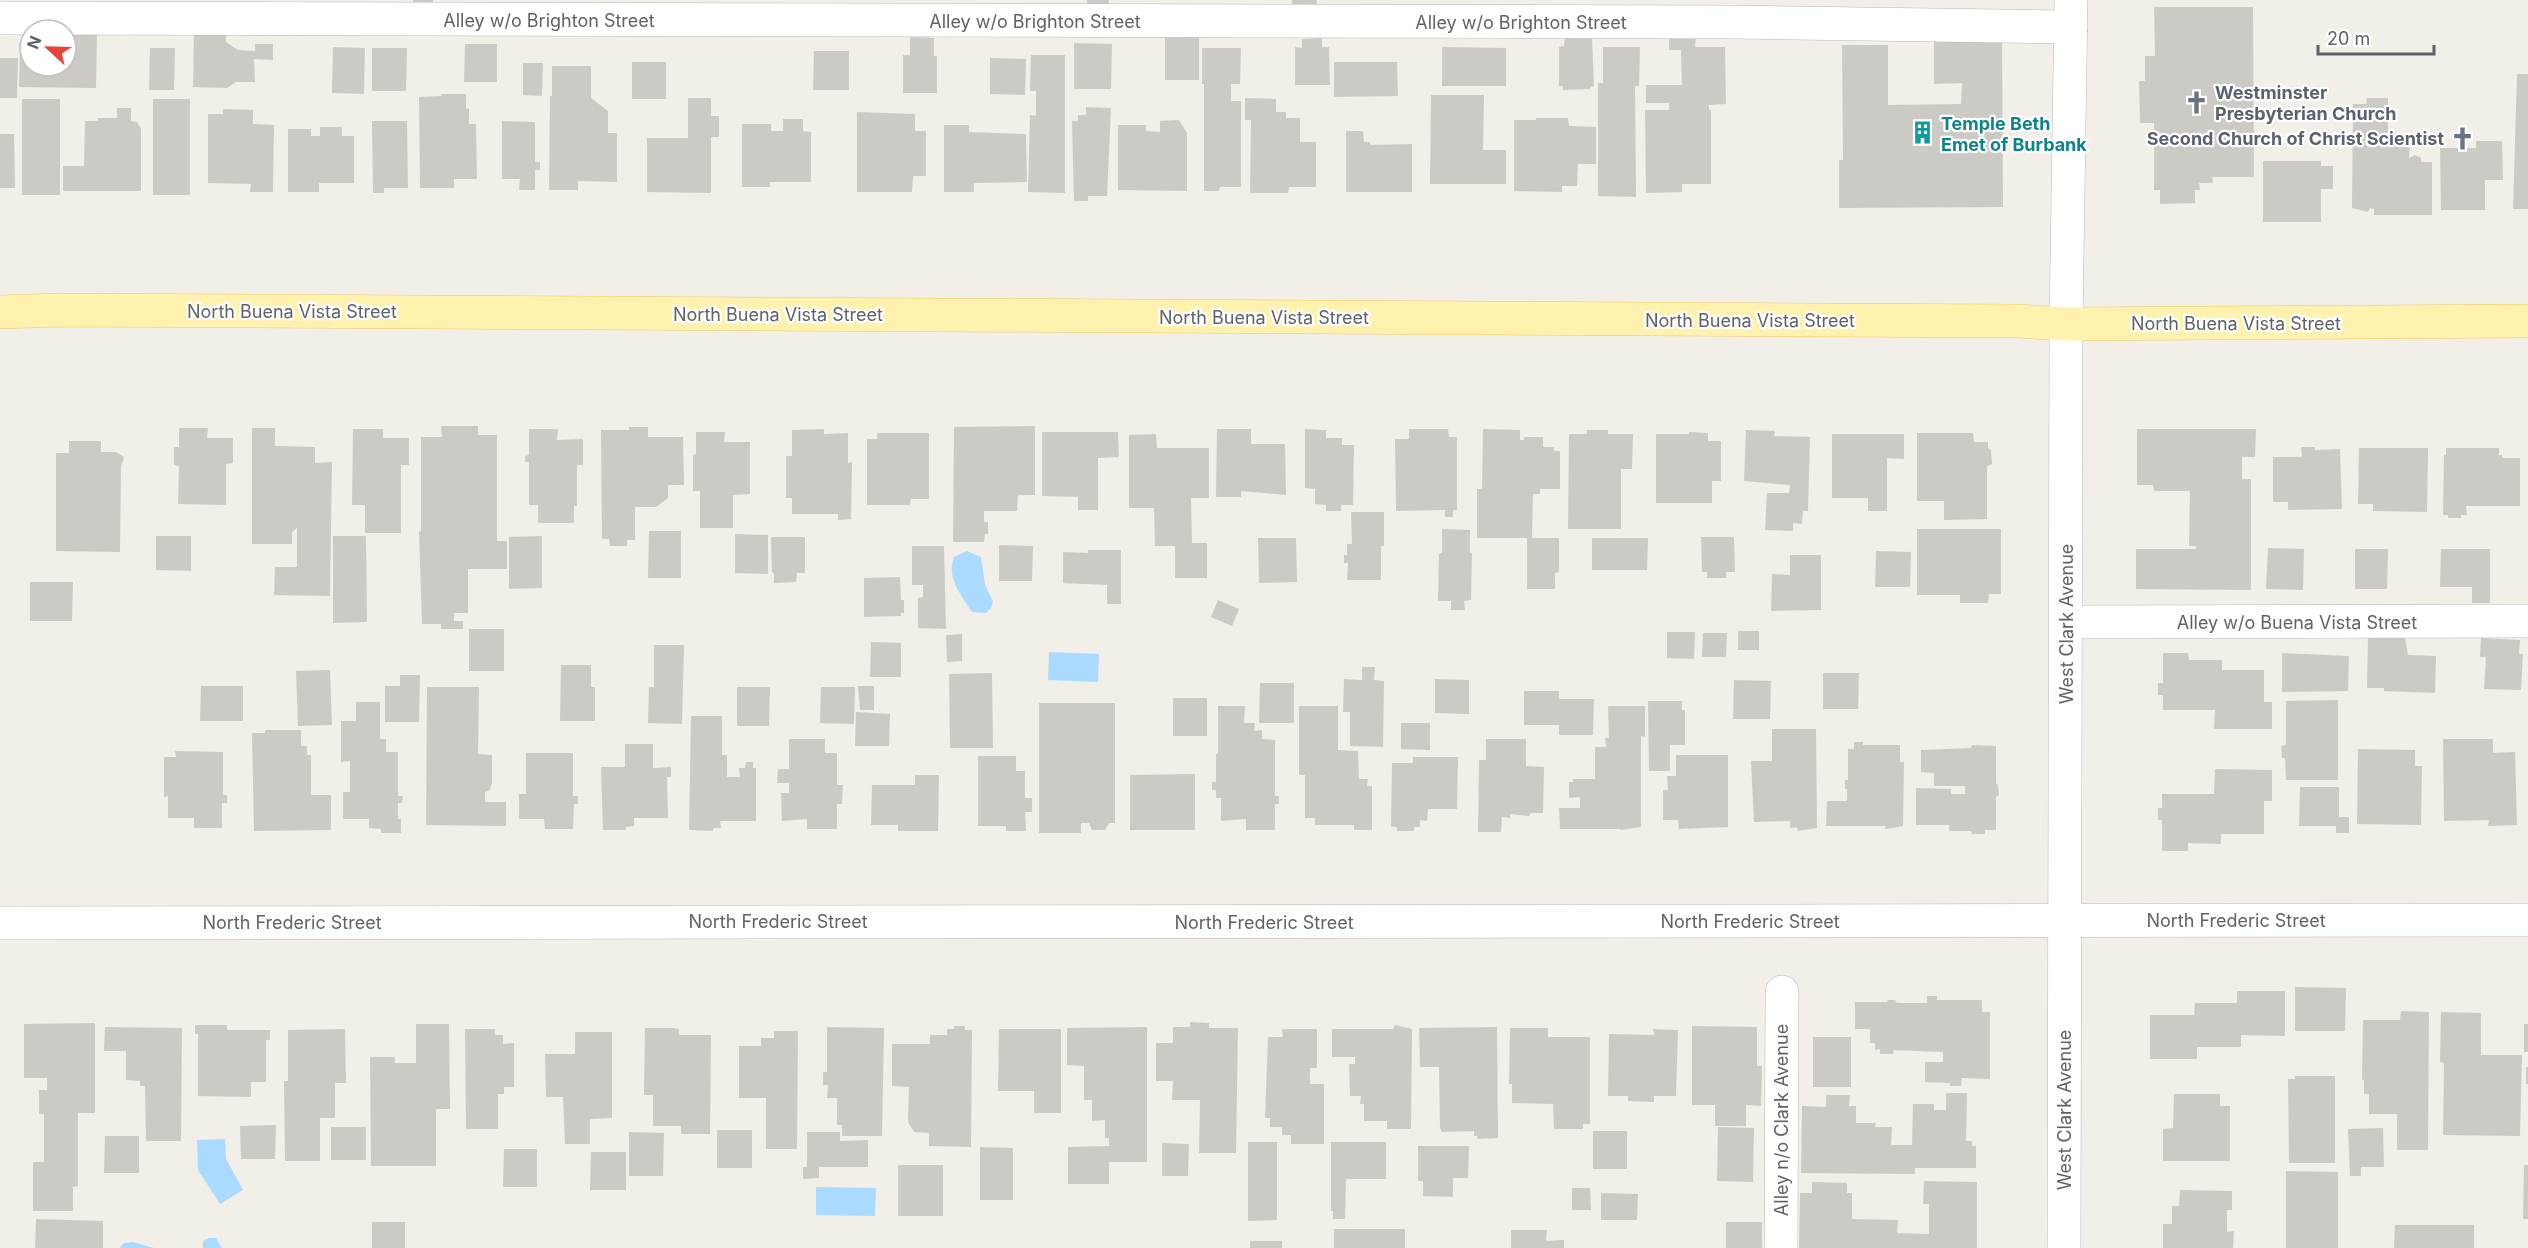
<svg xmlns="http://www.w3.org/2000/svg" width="2528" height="1248" font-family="Inter,sans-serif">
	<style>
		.water { fill: #aadaff }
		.building { fill: #cccac5 }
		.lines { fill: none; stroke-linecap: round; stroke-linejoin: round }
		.minor-casing { stroke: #b5b8bc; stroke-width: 34 }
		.major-casing { stroke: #f2c960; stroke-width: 34 }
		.minor { stroke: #fff; stroke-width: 33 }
		.major { stroke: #fff2af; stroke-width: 33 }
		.labels { text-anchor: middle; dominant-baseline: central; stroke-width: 4.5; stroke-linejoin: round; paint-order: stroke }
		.street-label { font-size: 18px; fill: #5f6368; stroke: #fff }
		.worship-label { font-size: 18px; font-weight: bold; fill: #5b616d; stroke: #fff; text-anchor: start }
		.culture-label { font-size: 18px; font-weight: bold; fill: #0d838f; stroke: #fff; text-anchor: start }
	</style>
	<rect width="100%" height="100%" fill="#f1efe8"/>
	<g class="water">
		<path d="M967,551l14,6 4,28 8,16 -2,7 -5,5 -14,-1c-11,-17 -26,-35 -18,-55z"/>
		<polygon points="1049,652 1099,654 1098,682 1048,680"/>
		<polygon points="225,1139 226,1159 243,1190 220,1204 198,1170 197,1140"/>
		<polygon points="816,1187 876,1188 875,1216 816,1215"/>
		<polygon points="209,1238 216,1238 222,1248 203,1248 203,1241"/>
		<polygon points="133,1242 154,1248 119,1248 124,1243"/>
	</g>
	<g class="building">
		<rect x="413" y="0" width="20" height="3"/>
		<rect x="1087" y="0" width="22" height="4"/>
		<polygon points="1292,0 1317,0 1316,10 1292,10"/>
		<polygon points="2154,7 2253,7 2254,177 2212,177 2213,183 2199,183 2200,190 2195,190 2195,203 2160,204 2160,190 2154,190 2154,123 2140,123 2139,81 2145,81 2145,56 2155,56"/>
		<polygon points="66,32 97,33 96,88 19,87 20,48 30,48 30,66 66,66"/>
		<polygon points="194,33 226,34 226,42 238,50 255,51 255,44 273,44 273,60 254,59 255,82 236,82 227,88 193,87"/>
		<rect x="1165" y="36" width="34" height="44"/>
		<polygon points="910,37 934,38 934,56 937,56 937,93 903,93 903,55 910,55"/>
		<polygon points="1565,37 1592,37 1594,87 1591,86 1590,89 1563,90 1563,86 1559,86 1559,47 1564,46"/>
		<polygon points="1669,37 1696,37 1695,47 1725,47 1726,104 1709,105 1709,110 1711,110 1711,184 1682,184 1682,192 1646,193 1645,110 1669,110 1669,103 1646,103 1646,85 1682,85 1681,50 1669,50"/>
		<polygon points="1322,38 1322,47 1329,47 1330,85 1295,85 1295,47 1302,48 1302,39"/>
		<polygon points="1934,40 2002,40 2003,207 1839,208 1839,160 1843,160 1842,45 1888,45 1888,105 1961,104 1962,83 1934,84"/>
		<polygon points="1074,43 1112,44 1111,89 1074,89"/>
		<polygon points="465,44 497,44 497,82 464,82"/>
		<polygon points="333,47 365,48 364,94 332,93"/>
		<polygon points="1442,47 1506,48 1506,86 1442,86"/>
		<polygon points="1603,47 1640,47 1639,86 1635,86 1636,197 1598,196 1598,83 1603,83"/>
		<polygon points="150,48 175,48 174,90 149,90"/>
		<polygon points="372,48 407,48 406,91 372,91"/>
		<polygon points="1202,48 1241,48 1240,84 1231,84 1231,101 1241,101 1241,187 1220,187 1219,191 1204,191 1204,84 1202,84"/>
		<polygon points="814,51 849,51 849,90 813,90"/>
		<polygon points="1031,55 1065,55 1065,193 1028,192 1030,115 1036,116 1036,91 1030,91"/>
		<polygon points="0,58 18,58 17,98 0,98"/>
		<polygon points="990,58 1026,59 1025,95 990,94"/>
		<rect x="632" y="62" width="34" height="37"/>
		<polygon points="1334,62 1397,62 1398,96 1334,97"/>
		<polygon points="523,63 543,63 542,96 523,95"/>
		<polygon points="552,66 591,66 591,98 608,111 608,133 617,133 617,182 578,181 578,190 549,190 550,96 552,96"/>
		<polygon points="2517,74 2528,74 2528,209 2513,209"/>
		<polygon points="442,94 466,94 466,108 469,109 469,124 476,124 477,179 454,179 454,188 420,188 419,97 441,96"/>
		<polygon points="1431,95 1484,95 1483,150 1506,150 1506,184 1430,184"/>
		<polygon points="688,98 711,98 711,116 719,116 719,137 711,137 711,193 647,192 647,138 688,138"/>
		<polygon points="1245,98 1276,99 1276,112 1286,112 1286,118 1300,118 1300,142 1316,142 1316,187 1289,187 1288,193 1250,193 1251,120 1245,120"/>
		<polygon points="2367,98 2388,98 2388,142 2410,142 2409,158 2415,155 2421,158 2421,162 2432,162 2432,215 2374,215 2374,209 2370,208 2368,212 2352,208 2353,104 2366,104"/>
		<rect x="22" y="99" width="38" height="96"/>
		<rect x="153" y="99" width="37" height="96"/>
		<polygon points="1086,107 1111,108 1107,196 1088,196 1088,201 1074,201 1072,121 1078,121 1078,115 1086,115"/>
		<polygon points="117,108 131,108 131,121 137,122 141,129 141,191 63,191 63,166 84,166 85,121 98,121 98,118 117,118"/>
		<polygon points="223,109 253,110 253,124 274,125 273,192 250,192 251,184 208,183 208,114 223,114"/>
		<polygon points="857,112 915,114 915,131 926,131 926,176 913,176 912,192 857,192"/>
		<polygon points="1536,118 1568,118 1569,126 1596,127 1596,164 1578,164 1577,186 1562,186 1562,192 1514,191 1514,120 1536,120"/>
		<polygon points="783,119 803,119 803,131 811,132 811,182 770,182 770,187 742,187 742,124 771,124 771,131 783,131"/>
		<polygon points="1179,120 1187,133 1187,191 1118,190 1118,125 1146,125 1146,131 1160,132 1160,121"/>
		<polygon points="372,121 407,121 408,188 384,188 384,193 373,193"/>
		<polygon points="502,121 535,122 535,162 540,162 540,170 535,170 535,190 519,190 520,179 502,179"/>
		<polygon points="944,125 969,125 969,132 1026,134 1027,182 974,183 974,192 944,192"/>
		<polygon points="320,127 342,127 342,136 354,136 354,183 319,183 319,192 288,192 288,129 311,129 311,136 320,136"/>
		<polygon points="1346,131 1363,131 1364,142 1370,142 1370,145 1412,144 1412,192 1346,192"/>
		<polygon points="0,134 14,134 15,188 0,188"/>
		<polygon points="2476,141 2502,141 2503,180 2485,180 2485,210 2441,210 2440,148 2476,148"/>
		<polygon points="2263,161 2321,161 2321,166 2333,166 2333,189 2321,189 2321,222 2263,222"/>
		<polygon points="441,426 478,426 478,435 497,435 497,541 507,541 507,569 468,569 468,613 454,613 454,621 463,621 463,629 441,629 441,624 422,624 419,531 421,532 421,437 442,437"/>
		<polygon points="1035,426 1035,495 1018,495 1017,511 984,511 984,522 988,522 988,534 985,534 984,542 953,542 954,427"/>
		<polygon points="629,427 648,427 648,437 683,437 684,485 668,485 668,498 656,507 635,507 635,540 627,540 627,546 610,546 609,539 602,539 601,430 629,430"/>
		<polygon points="179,428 208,428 207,438 233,438 233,463 226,464 226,505 178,504 179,466 174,465 174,447 179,447"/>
		<polygon points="252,428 275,428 275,446 315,447 315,463 332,462 330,596 274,595 275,567 297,567 297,528 292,532 292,544 252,544"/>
		<polygon points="353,429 383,429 383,438 409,438 409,465 401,465 401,533 365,533 365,505 352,505"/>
		<polygon points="529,429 558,429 557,440 583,439 583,465 577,465 577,506 574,506 574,523 538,523 538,505 529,505 529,462 525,462 525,456 529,455"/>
		<polygon points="824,429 824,434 848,433 848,463 852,462 851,519 838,520 838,514 792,514 792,498 786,498 786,456 792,456 792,430"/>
		<polygon points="1217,429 1251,429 1251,444 1285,444 1286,495 1241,491 1241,497 1216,497"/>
		<polygon points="1305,429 1326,430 1326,438 1342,438 1342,445 1354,445 1353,505 1341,505 1341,511 1326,511 1326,505 1315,504 1315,489 1305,488"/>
		<polygon points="1409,429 1448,429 1449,437 1457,437 1457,510 1453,510 1453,517 1445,517 1445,510 1396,511 1395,439 1409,439"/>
		<polygon points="1483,429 1520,430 1520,440 1524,440 1524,437 1543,437 1543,447 1554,447 1554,451 1560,451 1560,489 1540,489 1540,494 1533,494 1532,538 1559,538 1559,572 1555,573 1555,589 1527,589 1527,538 1477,538 1477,489 1482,489"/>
		<polygon points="2137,429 2256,429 2255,457 2242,457 2242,479 2251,479 2251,590 2136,589 2136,549 2196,549 2196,546 2189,546 2190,491 2154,491 2153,485 2137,485"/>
		<polygon points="1587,430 1608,430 1608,434 1633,434 1632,469 1621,469 1621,529 1568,529 1569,434 1587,434"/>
		<polygon points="1746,430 1775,431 1774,436 1810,437 1808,511 1803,511 1802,524 1793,523 1793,531 1765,530 1767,493 1789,493 1790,485 1744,481"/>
		<polygon points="696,432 725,432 724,442 750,442 750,494 733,495 733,528 700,528 700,491 693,491 693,455 696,454"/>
		<polygon points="1042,432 1118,432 1119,457 1098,458 1098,510 1078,510 1078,497 1042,496"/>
		<polygon points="1689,432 1708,433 1708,441 1721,441 1721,481 1712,481 1712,503 1656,503 1656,434 1689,434"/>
		<polygon points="877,433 929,433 929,499 911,499 910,505 867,505 867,439 877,439"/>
		<polygon points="1917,433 1973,433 1974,442 1988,442 1988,448 1991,450 1992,464 1987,466 1987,519 1944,520 1944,501 1917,501"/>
		<polygon points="1156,434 1157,448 1209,448 1209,498 1191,498 1192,543 1207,543 1207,578 1175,578 1175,546 1155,546 1154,508 1129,508 1129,435"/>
		<polygon points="1832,434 1904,434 1904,459 1887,458 1887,511 1868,511 1868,498 1832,498"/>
		<polygon points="69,441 101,441 101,452 116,452 124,457 121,466 120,552 56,551 56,453 69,453"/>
		<polygon points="2301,447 2315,447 2315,450 2340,449 2342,509 2288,510 2288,502 2273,502 2273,457 2302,457"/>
		<polygon points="2359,448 2428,448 2427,512 2373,511 2373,504 2358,504"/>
		<polygon points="2446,448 2499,448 2499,455 2502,455 2502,458 2520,458 2520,506 2466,506 2467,515 2461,515 2461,518 2448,518 2448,515 2443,515 2444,455 2446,455"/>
		<polygon points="1351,512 1384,512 1384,546 1381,546 1381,580 1347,580 1348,563 1344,563 1344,555 1347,555 1347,544 1352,544"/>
		<polygon points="1442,529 1470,530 1470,553 1472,553 1471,600 1464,601 1465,610 1451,610 1451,601 1438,601 1439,554 1442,553"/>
		<polygon points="1917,529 2001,529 2001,594 1989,594 1988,603 1960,603 1960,595 1917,595"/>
		<polygon points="649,531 681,531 681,578 648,578"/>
		<polygon points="735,534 768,535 768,574 735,573"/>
		<polygon points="156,536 191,536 191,571 156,570"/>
		<polygon points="333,536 366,536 367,622 333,623"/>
		<polygon points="542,536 542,588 509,589 509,537"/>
		<polygon points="771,537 805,537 805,573 797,573 796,582 774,583 774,573 772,572"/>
		<polygon points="1701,537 1734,537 1735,572 1726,572 1726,578 1707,578 1707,572 1702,572"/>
		<polygon points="1258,538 1296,538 1297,582 1259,583"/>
		<polygon points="1592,538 1648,538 1647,570 1592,570"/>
		<polygon points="999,545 1033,546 1032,581 999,581"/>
		<polygon points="912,546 944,546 946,629 918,628 918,598 923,597 923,585 912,585"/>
		<polygon points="2268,548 2304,549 2303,590 2266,589"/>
		<polygon points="2355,549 2388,549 2387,589 2355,589"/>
		<polygon points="2441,549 2490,549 2490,603 2472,603 2472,587 2440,587"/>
		<polygon points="1088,550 1121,550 1121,604 1107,604 1107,585 1063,583 1063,552 1088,553"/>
		<polygon points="1876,551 1911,552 1910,587 1875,587"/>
		<polygon points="1790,555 1821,555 1821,610 1771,611 1772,574 1790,575"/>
		<polygon points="900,577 901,600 904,600 904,613 901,613 901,616 864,617 864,578"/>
		<polygon points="30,582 73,582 72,621 30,621"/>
		<polygon points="1218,600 1239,609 1232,626 1211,617"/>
		<rect x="469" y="629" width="35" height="42"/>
		<rect x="1738" y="631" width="21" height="19"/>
		<polygon points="1667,632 1695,632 1694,659 1667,658"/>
		<polygon points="1703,633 1727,633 1726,657 1702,657"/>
		<polygon points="962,634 962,661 947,662 946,635"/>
		<polygon points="2368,637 2405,638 2408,655 2436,656 2435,693 2384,691 2384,688 2367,688"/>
		<polygon points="2481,638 2520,640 2519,654 2523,654 2521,690 2484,689 2486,657 2480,657"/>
		<polygon points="871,642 901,643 901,677 870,677"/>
		<polygon points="654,645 684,645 682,724 648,723 649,687 654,687"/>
		<polygon points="2163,653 2188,653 2189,660 2222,660 2222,670 2264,670 2264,702 2272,702 2272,729 2214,729 2215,710 2163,710 2163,695 2158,695 2158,683 2163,683"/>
		<polygon points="2282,653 2349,656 2348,691 2282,692"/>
		<polygon points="561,665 591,665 591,687 595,687 595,721 560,721"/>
		<polygon points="1362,667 1375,667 1374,680 1384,681 1383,747 1350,746 1350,712 1343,712 1344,679 1362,680"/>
		<polygon points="330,670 332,725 298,726 296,671"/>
		<polygon points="992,673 993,748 950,748 949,674"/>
		<polygon points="1823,673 1859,673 1858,709 1823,709"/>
		<polygon points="400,675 420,675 419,722 385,722 385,686 400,686"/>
		<polygon points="1435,679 1469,680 1469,714 1435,713"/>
		<polygon points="1734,680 1771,681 1770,719 1733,719"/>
		<polygon points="1260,683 1294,683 1294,723 1259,723"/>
		<polygon points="201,686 243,686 243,721 200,721"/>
		<polygon points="858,686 874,686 874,710 860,710"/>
		<polygon points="427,687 479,687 478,754 492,755 492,783 490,790 485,792 485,802 506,802 506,826 426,825"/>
		<polygon points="737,687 770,687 769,726 737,726"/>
		<polygon points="821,687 855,687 854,724 820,723"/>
		<polygon points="1524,691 1559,691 1559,699 1594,699 1593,735 1559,735 1559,725 1524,725"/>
		<rect x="1173" y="698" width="34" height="38"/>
		<polygon points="2338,700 2338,780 2286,780 2285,758 2282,758 2281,746 2286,745 2286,701"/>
		<polygon points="1648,701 1682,701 1682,710 1685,710 1685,745 1670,745 1670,771 1649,771"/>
		<polygon points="356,702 380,702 380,739 386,739 386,752 398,752 398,796 403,796 402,803 398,803 398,819 401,819 401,833 381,833 381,829 369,828 369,819 343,819 343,792 350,792 350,761 341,762 341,721 356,721"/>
		<polygon points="1039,703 1115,703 1115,823 1109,823 1105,830 1092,830 1089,823 1081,823 1081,833 1039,833"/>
		<polygon points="1218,706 1245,706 1244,723 1255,723 1254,731 1262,730 1262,739 1275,740 1275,796 1279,796 1279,804 1275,804 1275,830 1246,830 1246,819 1221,821 1221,798 1216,798 1216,790 1212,790 1212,782 1216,782 1216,754 1218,754"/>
		<polygon points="1299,706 1338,706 1338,750 1358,751 1359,779 1368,779 1367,786 1372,786 1372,830 1354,830 1354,825 1315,825 1315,818 1305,818 1305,775 1299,775"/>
		<polygon points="1608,706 1645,706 1645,737 1641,736 1641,827 1621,830 1619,829 1560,829 1559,808 1580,808 1580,797 1569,798 1569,782 1573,782 1573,779 1595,779 1595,747 1606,747 1605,738 1609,738"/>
		<polygon points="856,712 890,714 889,746 855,746"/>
		<polygon points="691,716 722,716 722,755 727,755 727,777 740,777 739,768 745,768 746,762 753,762 753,768 756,768 756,821 720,821 721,828 713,828 713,831 689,830"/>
		<polygon points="1401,723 1430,723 1430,750 1401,749"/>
		<polygon points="1772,729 1816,729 1817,828 1798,831 1797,827 1790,828 1790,821 1754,822 1751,761 1772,761"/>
		<polygon points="265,730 301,730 301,746 307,746 307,755 311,755 311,795 331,795 331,830 254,831 252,733 265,733"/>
		<polygon points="789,739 825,739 825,753 837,753 837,785 843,785 842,804 837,804 837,829 807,829 807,819 782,821 781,793 789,793 789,783 777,783 778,769 789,769"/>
		<polygon points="1486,739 1526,739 1526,766 1544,767 1543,813 1531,813 1529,816 1510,814 1510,818 1502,817 1501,832 1478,832 1479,760 1486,760"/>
		<polygon points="2443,739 2493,739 2493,753 2515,752 2517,825 2488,826 2489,820 2444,821"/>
		<polygon points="1854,742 1863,742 1863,745 1900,745 1900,762 1904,762 1903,826 1886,829 1885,826 1826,826 1827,801 1847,801 1847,789 1845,789 1845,780 1848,780 1848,749 1854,749"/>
		<polygon points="625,744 653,744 653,768 671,767 671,777 667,777 668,818 634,818 634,826 626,827 626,830 603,830 601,767 625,767"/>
		<polygon points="1972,745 1996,746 1996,783 1998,785 1999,795 1996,797 1996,830 1985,830 1985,834 1972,834 1971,831 1949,831 1949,825 1916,825 1916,788 1951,789 1951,794 1965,794 1965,786 1934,786 1934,773 1921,772 1921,750 1971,748"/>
		<polygon points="2358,749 2415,750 2415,766 2422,766 2421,825 2357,824"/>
		<polygon points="175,751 223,752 223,795 227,795 227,803 222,803 222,828 194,828 194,818 168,818 168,796 164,797 164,757 176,757"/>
		<polygon points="526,753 573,753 573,796 578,796 578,804 574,804 573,829 545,829 544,819 519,819 519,794 526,794"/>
		<polygon points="1676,755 1728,755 1728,827 1679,829 1678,820 1663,820 1663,790 1668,790 1667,776 1676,776"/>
		<polygon points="978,756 1016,756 1016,771 1025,771 1025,798 1032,798 1032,812 1025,812 1026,831 1006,831 1006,826 978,826"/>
		<polygon points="1413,757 1458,757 1457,809 1428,809 1427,821 1420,820 1420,827 1414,827 1414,831 1397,831 1397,827 1391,827 1392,763 1413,763"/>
		<polygon points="2215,769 2272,770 2272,801 2264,801 2264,834 2221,834 2221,844 2188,843 2188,851 2162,851 2162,820 2158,820 2158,808 2162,808 2162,794 2214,794"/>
		<polygon points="1195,774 1195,830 1130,830 1130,775"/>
		<polygon points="915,775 939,775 938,831 898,831 898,825 871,825 872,785 915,785"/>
		<polygon points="2300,787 2339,787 2339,817 2349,817 2349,833 2336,833 2336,826 2299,826"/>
		<polygon points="2295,987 2346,988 2345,1031 2295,1031"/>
		<polygon points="2237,991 2285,991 2285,1036 2241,1035 2241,1047 2197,1047 2197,1059 2150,1059 2150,1015 2194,1015 2195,1003 2237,1003"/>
		<polygon points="1927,996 1937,996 1937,1000 1982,1000 1982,1012 1990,1012 1990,1079 1962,1078 1961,1086 1950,1086 1950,1083 1925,1082 1925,1062 1943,1062 1943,1052 1893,1050 1894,1054 1880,1054 1880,1049 1875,1050 1875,1043 1870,1043 1870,1029 1855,1029 1855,1002 1887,1002 1888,1000 1895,1000 1897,1003 1927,1003"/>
		<polygon points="2401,1011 2429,1012 2428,1150 2397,1150 2397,1114 2369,1114 2369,1094 2364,1094 2364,1080 2362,1080 2363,1020 2400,1020"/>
		<polygon points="2441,1012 2481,1013 2481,1055 2522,1055 2520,1136 2443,1135 2444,1063 2440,1062"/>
		<polygon points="1190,1022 1209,1023 1209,1028 1238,1028 1236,1153 1199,1153 1200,1100 1172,1100 1173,1081 1156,1081 1156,1043 1173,1043 1173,1027 1190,1027"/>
		<polygon points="95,1023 95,1113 78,1113 78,1186 73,1187 73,1211 33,1211 33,1162 44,1162 44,1114 39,1114 39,1090 47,1090 47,1078 24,1078 24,1024"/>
		<polygon points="416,1024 449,1024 450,1109 436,1109 436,1166 371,1166 370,1057 395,1057 395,1063 416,1063"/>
		<rect x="2524" y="1024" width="4" height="28"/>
		<polygon points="195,1025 227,1025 227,1030 270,1030 270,1040 266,1040 266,1082 251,1082 251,1097 198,1096 198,1034 195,1034"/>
		<polygon points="1395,1025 1412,1029 1411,1129 1387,1129 1387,1121 1364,1121 1364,1104 1360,1104 1361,1096 1350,1096 1349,1064 1355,1064 1355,1057 1332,1057 1332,1029 1393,1029"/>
		<polygon points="954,1026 965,1026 965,1030 972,1030 971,1147 929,1146 929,1133 914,1132 908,1122 909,1087 892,1086 892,1044 930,1044 930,1035 947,1035 947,1029 954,1029"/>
		<polygon points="1692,1026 1757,1027 1757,1066 1762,1066 1761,1106 1746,1105 1746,1126 1715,1126 1715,1105 1692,1105"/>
		<polygon points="105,1027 182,1028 181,1141 146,1141 145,1086 140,1086 140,1081 126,1080 126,1051 104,1051"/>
		<polygon points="827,1027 884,1028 882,1136 842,1136 842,1125 837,1125 837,1098 827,1098 828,1085 823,1085 823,1072 827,1072"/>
		<polygon points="1147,1027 1147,1162 1109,1162 1109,1184 1068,1184 1068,1147 1109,1146 1109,1138 1105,1138 1105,1120 1092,1121 1092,1100 1084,1100 1084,1066 1067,1065 1067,1028"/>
		<polygon points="1497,1027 1498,1138 1478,1139 1477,1136 1474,1136 1474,1131 1442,1132 1440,1128 1439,1067 1420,1067 1419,1028"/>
		<polygon points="645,1028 672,1028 679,1029 679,1035 711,1035 710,1134 681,1134 681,1126 653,1126 653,1095 644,1095"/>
		<polygon points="1510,1028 1548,1028 1548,1037 1590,1037 1590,1124 1583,1124 1583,1129 1554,1129 1553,1104 1512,1103 1512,1084 1509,1084"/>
		<polygon points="345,1029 346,1083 335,1083 335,1118 320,1118 320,1161 285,1161 284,1081 288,1081 288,1030"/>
		<polygon points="465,1029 495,1029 495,1035 503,1035 503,1044 514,1043 514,1087 504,1087 504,1094 498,1094 498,1129 466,1129"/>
		<polygon points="999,1029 1061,1029 1061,1113 1034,1113 1034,1091 998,1091"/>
		<polygon points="1282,1029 1317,1029 1317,1068 1310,1068 1310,1084 1324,1084 1324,1144 1291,1144 1291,1135 1282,1135 1282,1127 1270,1127 1270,1118 1265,1118 1268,1037 1283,1037"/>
		<polygon points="1653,1029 1678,1030 1676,1096 1654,1096 1654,1102 1628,1101 1628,1096 1608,1096 1609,1034 1654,1035"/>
		<polygon points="774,1031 798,1031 797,1149 766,1149 766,1098 739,1098 739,1046 761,1046 761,1038 774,1038"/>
		<polygon points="575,1032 612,1032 612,1118 590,1119 590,1144 565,1144 563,1097 546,1097 545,1054 575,1054"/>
		<rect x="1813" y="1037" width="38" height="50"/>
		<rect x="2526" y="1067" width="2" height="17"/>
		<polygon points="2295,1076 2335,1076 2335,1163 2289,1163 2288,1079 2295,1079"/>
		<polygon points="1946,1093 1967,1093 1966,1141 1972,1141 1972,1146 1976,1146 1976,1168 1915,1168 1915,1174 1801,1173 1802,1106 1826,1107 1826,1095 1850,1095 1849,1106 1856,1106 1856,1123 1876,1123 1875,1127 1892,1127 1891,1145 1912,1145 1913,1104 1934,1104 1934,1110 1946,1110"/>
		<polygon points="2174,1094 2220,1094 2220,1106 2230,1106 2230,1161 2163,1161 2163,1129 2173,1128"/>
		<polygon points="276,1125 275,1159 241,1159 240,1126"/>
		<rect x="331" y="1127" width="35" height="33"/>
		<polygon points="1718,1127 1754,1128 1753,1182 1717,1181"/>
		<polygon points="2383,1128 2384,1167 2361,1167 2361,1176 2350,1176 2348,1129"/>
		<rect x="717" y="1130" width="35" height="38"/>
		<rect x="1593" y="1131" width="34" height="38"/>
		<polygon points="629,1132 664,1133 663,1176 629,1176"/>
		<polygon points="807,1132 840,1132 840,1141 868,1140 868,1167 819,1167 819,1178 803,1179 803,1167 807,1167"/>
		<polygon points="105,1136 139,1136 139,1173 104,1173"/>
		<polygon points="1248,1142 1277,1142 1277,1220 1248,1221"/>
		<polygon points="1331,1142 1386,1142 1386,1179 1346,1179 1345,1219 1333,1219 1333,1211 1331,1211"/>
		<polygon points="1162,1143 1189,1144 1188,1176 1162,1176"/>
		<polygon points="1418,1146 1469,1146 1468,1178 1453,1178 1453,1197 1423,1196 1423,1181 1418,1181"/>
		<polygon points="980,1147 1013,1148 1013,1200 980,1200"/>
		<polygon points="504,1149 537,1149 537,1187 503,1187"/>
		<polygon points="591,1152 626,1152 626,1190 590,1190"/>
		<rect x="898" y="1165" width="45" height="51"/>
		<polygon points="2524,1165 2528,1165 2528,1219 2523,1219"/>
		<polygon points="2286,1171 2338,1172 2338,1248 2286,1248"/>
		<polygon points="1924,1181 1977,1182 1977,1248 1799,1248 1800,1193 1812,1193 1812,1182 1847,1183 1847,1193 1852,1193 1852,1219 1898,1220 1897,1233 1929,1234 1929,1204 1923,1204"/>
		<polygon points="1572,1188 1590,1188 1591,1210 1572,1210"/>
		<polygon points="2180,1190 2232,1191 2232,1210 2227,1210 2227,1232 2234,1231 2233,1248 2163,1248 2163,1224 2172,1224 2172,1206 2179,1206"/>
		<polygon points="1601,1193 1638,1194 1637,1220 1601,1220"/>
		<polygon points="36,1219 103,1221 103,1248 35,1248"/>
		<rect x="372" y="1222" width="33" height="26"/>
		<rect x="1726" y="1222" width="36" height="26"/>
		<polygon points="2395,1225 2474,1225 2474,1248 2394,1248"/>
		<rect x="1334" y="1229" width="71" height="19"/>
		<polygon points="1511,1230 1547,1230 1546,1241 1564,1240 1564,1248 1511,1248"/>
		<rect x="1250" y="1241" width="32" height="7"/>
	</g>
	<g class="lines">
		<defs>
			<g id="minor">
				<polyline points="0,18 1736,22 2071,27"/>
				<polyline points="2067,622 2528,621"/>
				<polyline points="0,923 2528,920"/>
				<polyline points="1781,1248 1782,992"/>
				<polyline points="2064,1248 2066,324 2071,0"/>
			</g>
			<polyline id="major" points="0,312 61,310 2016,321 2066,324 2528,321"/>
		</defs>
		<use href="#minor" class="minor-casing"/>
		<use href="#major" class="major-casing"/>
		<use href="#minor" class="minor"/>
		<use href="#major" class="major"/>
	</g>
	<defs>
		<symbol id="church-bare" viewBox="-9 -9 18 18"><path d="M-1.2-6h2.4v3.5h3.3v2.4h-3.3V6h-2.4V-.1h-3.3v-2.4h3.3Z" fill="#6b7280" stroke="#fff" stroke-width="2.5" paint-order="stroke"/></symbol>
		<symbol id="building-bare" viewBox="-9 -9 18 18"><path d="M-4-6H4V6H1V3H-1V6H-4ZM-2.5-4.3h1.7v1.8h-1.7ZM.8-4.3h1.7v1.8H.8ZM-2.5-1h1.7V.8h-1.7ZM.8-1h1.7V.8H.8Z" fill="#0f9aa8" stroke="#fff" stroke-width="2.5" paint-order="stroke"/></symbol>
	</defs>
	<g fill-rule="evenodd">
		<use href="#church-bare" x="2180" y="86" width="33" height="33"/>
		<use href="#building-bare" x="1906" y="116" width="33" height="33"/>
		<use href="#church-bare" x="2446" y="122" width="33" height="33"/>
	</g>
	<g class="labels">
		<g class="street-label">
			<text x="549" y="20">Alley w/o Brighton Street</text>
			<text x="1035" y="21">Alley w/o Brighton Street</text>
			<text x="1521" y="22">Alley w/o Brighton Street</text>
			<text x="292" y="311">North Buena Vista Street</text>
			<text x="778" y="314">North Buena Vista Street</text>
			<text x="1264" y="317">North Buena Vista Street</text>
			<text x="1750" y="320">North Buena Vista Street</text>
			<text x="2236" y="323">North Buena Vista Street</text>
			<text x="2297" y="622">Alley w/o Buena Vista Street</text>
			<text transform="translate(2066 624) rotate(-90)">West Clark Avenue</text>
			<text x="2236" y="920">North Frederic Street</text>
			<text x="778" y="921">North Frederic Street</text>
			<text x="1750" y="921">North Frederic Street</text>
			<text x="292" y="922">North Frederic Street</text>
			<text x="1264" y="922">North Frederic Street</text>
			<text transform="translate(2064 1110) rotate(-90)">West Clark Avenue</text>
			<text transform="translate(1781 1120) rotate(-90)">Alley n/o Clark Avenue</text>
		</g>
		<g class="worship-label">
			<text x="2215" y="92">Westminster<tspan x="2215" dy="21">Presbyterian Church</tspan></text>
			<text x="2444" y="138" text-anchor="end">Second Church of Christ Scientist</text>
		</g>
		<g class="culture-label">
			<text x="1941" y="123">Temple Beth<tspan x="1941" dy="21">Emet of Burbank</tspan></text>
		</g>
	</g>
	<g transform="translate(48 48) rotate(292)"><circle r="28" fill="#ffffff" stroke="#bfc1c3" stroke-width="1.5"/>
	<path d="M0-4.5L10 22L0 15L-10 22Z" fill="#ea4335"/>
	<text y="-9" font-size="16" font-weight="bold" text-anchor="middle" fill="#5f6368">N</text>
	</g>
	<path d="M2318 45v9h116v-9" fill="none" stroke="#5f6368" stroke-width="3"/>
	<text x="2327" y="45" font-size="18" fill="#5f6368" stroke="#ffffff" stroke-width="4.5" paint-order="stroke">20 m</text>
</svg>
